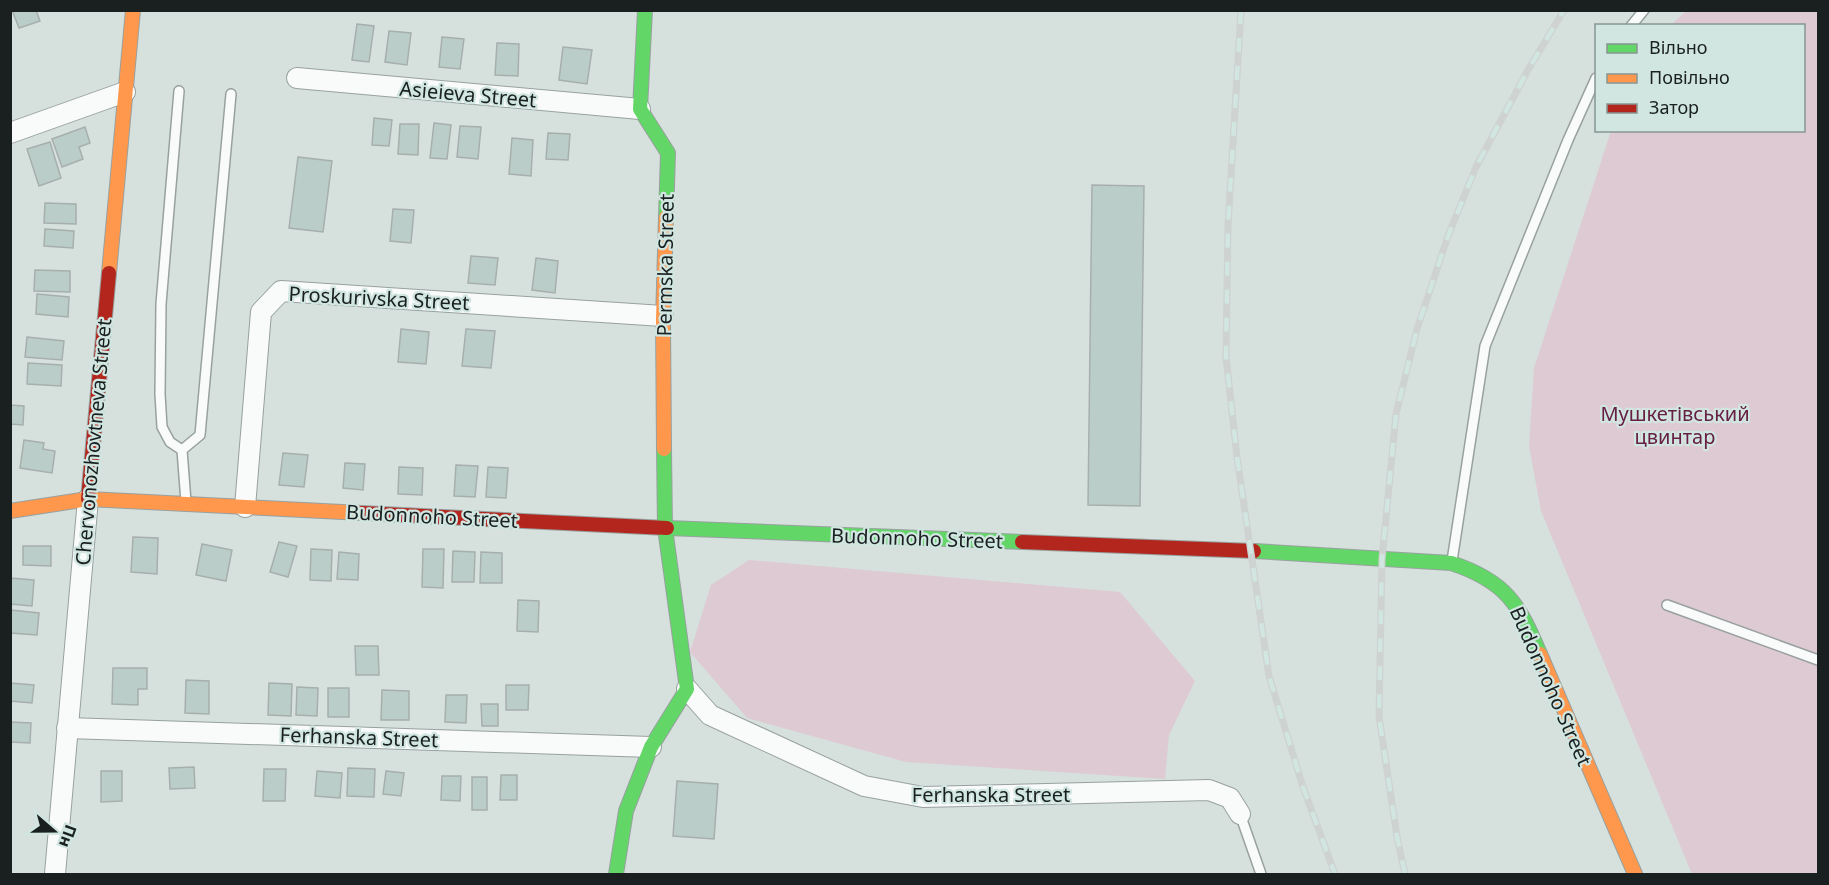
<svg xmlns="http://www.w3.org/2000/svg" width="1829" height="885" font-family="'Noto Sans',sans-serif">
	<style>
		.green { fill: #decad2 }
		.building { fill: #bacdc9; stroke: #a7afad; stroke-width: 1.5 }
		.lines { fill: none; stroke-linecap: round; stroke-linejoin: round }
		.lane-casing { stroke: #98a19f; stroke-width: 12 }
		.street-casing { stroke: #98a19f; stroke-width: 22 }
		.fast-casing { stroke: #98a19f; stroke-width: 16 }
		.slow-casing { stroke: #98a19f; stroke-width: 16 }
		.jam-casing { stroke: #98a19f; stroke-width: 16 }
		.lane { stroke: #f9fafa; stroke-width: 9 }
		.street { stroke: #f9fafa; stroke-width: 20 }
		.fast { stroke: #63d668; stroke-width: 14 }
		.slow { stroke: #ff974d; stroke-width: 14 }
		.jam { stroke: #b3261e; stroke-width: 14 }
		.rail-casing { stroke: #ced2d0; stroke-width: 7 }
		.rail { stroke: #d1e6e1; stroke-width: 4.5; stroke-dasharray: 14; stroke-linecap: butt }
		.labels { text-anchor: middle; dominant-baseline: central; stroke-width: 4.5; stroke-linejoin: round; paint-order: stroke }
		.street-label { font-size: 20px; fill: #19201f; stroke: #d1e6e1 }
		.park-label { font-size: 20px; fill: #672044; stroke: #d1e6e1 }
	</style>
	<rect width="100%" height="100%" fill="#d6e1de"/>
	<g class="green">
		<polygon points="1686,11 1818,11 1818,874 1692,874 1541,511 1529,446 1534,368 1611,131 1804,130 1804,26 1671,25"/>
		<polygon points="749,560 1120,592 1195,681 1169,735 1165,779 906,762 747,718 690,652 711,585"/>
	</g>
	<g class="building">
		<polygon points="12,10 36,10 40,21 19,28"/>
		<polygon points="357,24 374,26 369,62 352,60"/>
		<polygon points="389,31 411,33 407,65 385,62"/>
		<polygon points="442,37 464,39 460,69 439,67"/>
		<polygon points="497,43 519,44 518,76 495,75"/>
		<polygon points="563,47 592,50 587,84 559,80"/>
		<polygon points="374,118 392,120 389,146 372,145"/>
		<polygon points="434,123 451,125 447,159 430,158"/>
		<polygon points="400,124 419,124 418,155 398,154"/>
		<polygon points="460,126 481,127 478,159 457,157"/>
		<polygon points="85,127 90,143 79,147 83,159 62,167 52,139"/>
		<polygon points="548,133 570,134 568,160 546,159"/>
		<polygon points="512,138 533,140 531,176 509,174"/>
		<polygon points="50,142 61,178 39,186 27,149"/>
		<polygon points="298,157 332,161 323,232 289,228"/>
		<polygon points="1092,185 1144,186 1140,506 1088,505"/>
		<polygon points="45,203 76,204 76,224 44,223"/>
		<polygon points="393,209 414,210 411,243 390,241"/>
		<polygon points="45,229 74,231 73,248 44,246"/>
		<polygon points="471,256 498,258 495,285 468,283"/>
		<polygon points="536,258 558,261 555,293 532,290"/>
		<polygon points="35,270 70,271 70,292 34,291"/>
		<polygon points="37,294 69,297 68,317 36,314"/>
		<polygon points="401,329 429,332 426,364 398,362"/>
		<polygon points="466,329 495,331 491,368 462,366"/>
		<polygon points="27,337 64,341 62,360 25,357"/>
		<polygon points="28,363 62,365 61,386 27,384"/>
		<polygon points="10,405 24,406 23,425 10,424"/>
		<polygon points="24,440 44,443 43,449 55,451 52,473 20,468"/>
		<polygon points="283,453 308,455 304,487 279,485"/>
		<polygon points="345,463 365,464 363,490 343,488"/>
		<polygon points="456,465 478,466 475,497 454,496"/>
		<polygon points="399,467 423,468 422,495 398,494"/>
		<polygon points="488,467 508,468 506,498 486,497"/>
		<polygon points="133,537 158,538 157,574 131,572"/>
		<polygon points="279,542 297,546 288,577 270,572"/>
		<polygon points="202,544 232,550 226,581 196,575"/>
		<polygon points="23,546 51,546 51,566 23,565"/>
		<polygon points="311,549 332,550 331,581 310,580"/>
		<polygon points="423,549 444,549 443,588 422,587"/>
		<polygon points="453,551 475,552 474,582 452,582"/>
		<polygon points="339,552 359,554 358,580 337,579"/>
		<polygon points="481,552 502,553 502,583 480,583"/>
		<polygon points="10,578 34,580 32,606 10,604"/>
		<polygon points="518,600 539,601 538,632 517,631"/>
		<polygon points="11,610 39,613 37,635 10,633"/>
		<polygon points="355,646 378,646 379,675 356,675"/>
		<polygon points="113,668 147,668 147,689 138,689 138,705 112,704"/>
		<polygon points="186,680 209,681 209,714 185,713"/>
		<polygon points="10,683 34,685 32,703 10,701"/>
		<polygon points="269,683 292,684 291,716 268,715"/>
		<polygon points="506,685 529,685 528,710 506,710"/>
		<polygon points="297,687 318,688 317,716 296,715"/>
		<rect x="328" y="688" width="21" height="29"/>
		<polygon points="382,690 409,691 409,720 381,720"/>
		<polygon points="446,695 467,695 466,723 445,722"/>
		<polygon points="481,704 498,704 498,726 482,726"/>
		<polygon points="10,722 31,723 30,743 10,742"/>
		<polygon points="194,767 195,788 170,789 169,768"/>
		<polygon points="348,768 375,769 374,797 347,796"/>
		<polygon points="264,769 286,769 285,801 263,801"/>
		<polygon points="101,771 122,771 122,801 101,802"/>
		<polygon points="317,771 342,773 340,798 315,796"/>
		<polygon points="386,771 404,773 401,796 383,794"/>
		<polygon points="501,775 517,775 517,800 500,800"/>
		<polygon points="442,776 461,776 460,801 441,800"/>
		<rect x="472" y="777" width="15" height="33"/>
		<polygon points="677,781 718,784 714,839 673,836"/>
	</g>
	<g class="lines">
		<defs>
			<g id="lane">
				<polyline points="1631,26 1644,10"/>
				<polyline points="179,91 161,304 160,394 162,427 170,442 182,450"/>
				<polyline points="186,502 182,450 200,435 231,94"/>
				<polyline points="1452,561 1485,346 1568,140 1596,78"/>
				<polyline points="1667,605 1818,660"/>
				<polyline points="1240,814 1261,874"/>
			</g>
			<g id="street">
				<polyline points="297,78 640,109"/>
				<polyline points="10,133 125,92"/>
				<polyline points="245,507 261,312 281,291 663,316"/>
				<polyline points="687,689 710,715 864,786 923,797 1209,790 1230,798 1240,814"/>
				<polyline points="67,728 651,747"/>
				<polyline points="55,874 88,499"/>
			</g>
			<g id="fast">
				<polyline points="645,10 640,109 668,153 666,217"/>
				<polyline points="667,528 1022,542"/>
				<path d="M1254,551l197,12c55,18 68,41 89,91"/>
				<polyline points="616,874 626,811 651,747 687,689 665,528 664,449"/>
			</g>
			<g id="slow">
				<polyline points="109,273 133,10"/>
				<polyline points="664,449 663,320 666,217"/>
				<polyline points="10,511 88,499 362,513"/>
				<polyline points="1540,654 1635,874"/>
			</g>
			<g id="jam">
				<polyline points="88,499 109,273"/>
				<polyline points="362,513 667,528"/>
				<polyline points="1022,542 1254,551"/>
			</g>
		</defs>
		<use href="#lane" class="lane-casing"/>
		<use href="#street" class="street-casing"/>
		<use href="#fast" class="fast-casing"/>
		<use href="#slow" class="slow-casing"/>
		<use href="#jam" class="jam-casing"/>
		<use href="#lane" class="lane"/>
		<use href="#street" class="street"/>
		<use href="#fast" class="fast"/>
		<use href="#slow" class="slow"/>
		<use href="#jam" class="jam"/>
		<defs>
			<g id="rail">
				<polyline points="1241,10 1228,225 1226,357 1237,457 1269,676 1303,787 1335,874"/>
				<polyline points="1405,874 1397,837 1379,716 1382,559 1396,414 1417,329 1448,236 1476,167 1528,70 1564,10"/>
			</g>
		</defs>
		<use href="#rail" class="rail-casing"/>
		<use href="#rail" class="rail"/>
	</g>
	<g class="labels">
		<g class="street-label">
			<text transform="translate(468 94) rotate(5)">Asieieva Street</text>
			<text transform="translate(665 265) rotate(-89)">Permska Street</text>
			<text transform="translate(379 298) rotate(3)">Proskurivska Street</text>
			<text transform="translate(93 442) rotate(-85)">Chervonozhovtneva Street</text>
			<text transform="translate(432 516) rotate(3)">Budonnoho Street</text>
			<text transform="translate(917 538) rotate(2)">Budonnoho Street</text>
			<text transform="translate(1551 686) rotate(66)">Budonnoho Street</text>
			<text transform="translate(359 737) rotate(2)">Ferhanska Street</text>
			<text x="991" y="794">Ferhanska Street</text>
		</g>
		<g class="park-label">
			<text x="1675" y="413">Мушкетівський<tspan x="1675" dy="23">цвинтар</tspan></text>
		</g>
	</g>
	<rect width="1829" height="885" fill="none" stroke="#19201f" stroke-width="24"/>
	<rect x="1595" y="24" width="210" height="108" fill="#d1e6e1" stroke="#879793" stroke-width="1.5"/>
	<rect x="1607" y="44" width="30" height="9" fill="#63d668" stroke="#879793" stroke-width="1.5"/>
	<text x="1649" y="54" font-size="18" fill="#19201f">Вільно</text>
	<rect x="1607" y="74" width="30" height="9" fill="#ff974d" stroke="#879793" stroke-width="1.5"/>
	<text x="1649" y="84" font-size="18" fill="#19201f">Повільно</text>
	<rect x="1607" y="104" width="30" height="9" fill="#b3261e" stroke="#879793" stroke-width="1.5"/>
	<text x="1649" y="114" font-size="18" fill="#19201f">Затор</text>
	<g transform="translate(54 831) rotate(110)" stroke="#d1e6e1" stroke-width="4.5" paint-order="stroke">
	<path d="M0-4.5L10 22L0 15L-10 22Z" fill="#19201f"/>
	<text y="-9" font-size="16" font-weight="bold" text-anchor="middle" fill="#19201f">Пн</text>
	</g>
</svg>
